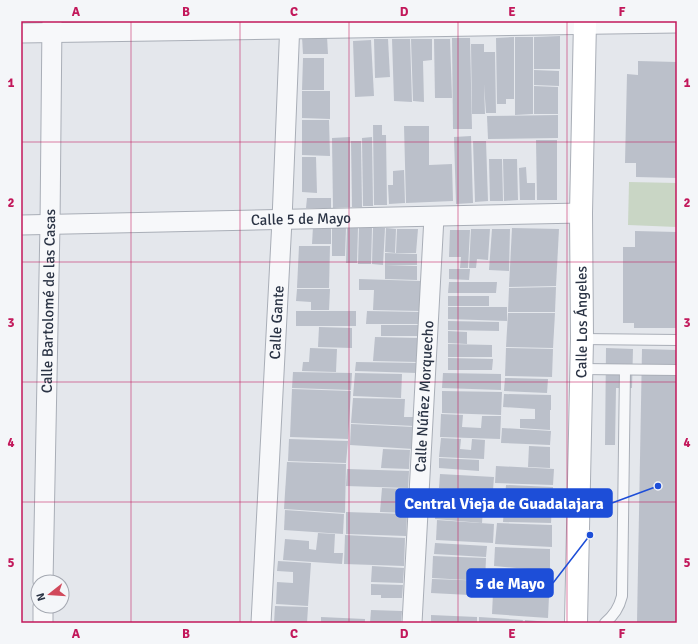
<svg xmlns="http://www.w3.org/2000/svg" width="698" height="644" font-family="Signika,sans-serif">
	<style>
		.green { fill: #c9d6c5 }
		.building { fill: #bbc0ca }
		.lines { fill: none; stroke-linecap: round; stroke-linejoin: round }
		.lane-casing { stroke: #a9aeb7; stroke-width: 12 }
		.street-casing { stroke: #a9aeb7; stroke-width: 21 }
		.secondary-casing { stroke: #a9aeb7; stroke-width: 24 }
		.lane { stroke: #f7f8fa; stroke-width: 10 }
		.street { stroke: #f7f8fa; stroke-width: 19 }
		.secondary { stroke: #fff; stroke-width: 22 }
		.grid { fill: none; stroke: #c2185b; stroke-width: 1; stroke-opacity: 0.55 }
		.labels { text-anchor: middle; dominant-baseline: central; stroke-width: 3; stroke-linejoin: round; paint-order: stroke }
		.street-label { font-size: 15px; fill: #2b3445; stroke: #f4f6f9 }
		.leader { fill: none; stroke: #1d4ed8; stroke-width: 1.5 }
		.callout-dot { fill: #1d4ed8; stroke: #f4f6f9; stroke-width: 1.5 }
		.callout { fill: #1d4ed8; stroke: #1d4ed8; stroke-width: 1.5 }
		.callout-label { font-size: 16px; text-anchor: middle; font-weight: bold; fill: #fff }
		.neatline { fill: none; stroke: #c2185b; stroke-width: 1.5 }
		.grid-label { font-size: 13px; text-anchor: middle; font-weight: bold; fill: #c2185b }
	</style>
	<rect width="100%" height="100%" fill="#e4e7ec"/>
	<polygon class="green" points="629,182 677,183 677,227 628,225"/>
	<g class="building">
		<polygon points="560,36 560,69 534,69 534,37"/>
		<polygon points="302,37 327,37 328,54 303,54"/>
		<polygon points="514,37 514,99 506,99 506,104 497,104 496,38"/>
		<polygon points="515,37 533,37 533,114 515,115"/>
		<polygon points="452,38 470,38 472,129 453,129"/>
		<polygon points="374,39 388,39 390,77 375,78"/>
		<polygon points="392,39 410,39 412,102 394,101"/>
		<polygon points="411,39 432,39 432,60 423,61 424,102 413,101"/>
		<polygon points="434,39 450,39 452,98 435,98"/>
		<polygon points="371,40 374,96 355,97 353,41"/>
		<polygon points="471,44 484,44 484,52 495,52 496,113 486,113 484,84 485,114 472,114"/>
		<polygon points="303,58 324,58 324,90 302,90"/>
		<polygon points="638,61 677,62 677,178 636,177 636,163 625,163 627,74 638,75"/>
		<polygon points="534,70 559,71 559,86 534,85"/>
		<polygon points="534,86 558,87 558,114 534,114"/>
		<polygon points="302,91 330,91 330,119 302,118"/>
		<polygon points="558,115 558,138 488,139 487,116"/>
		<polygon points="302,120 329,120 330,156 302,155"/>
		<polygon points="373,125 382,125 382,135 386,135 387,205 374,205"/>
		<polygon points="404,126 429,126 429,165 452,164 453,201 406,203"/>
		<polygon points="471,136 473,203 456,204 454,137"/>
		<polygon points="350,137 350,207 333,208 332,138"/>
		<polygon points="372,137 373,206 363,206 362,138"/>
		<polygon points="536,140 557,140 557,200 537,200"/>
		<polygon points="351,141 361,141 362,207 352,207"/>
		<polygon points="473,141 486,141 488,201 475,202"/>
		<polygon points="302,157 316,157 317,193 302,192"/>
		<polygon points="489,159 502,159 503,201 490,201"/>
		<polygon points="503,159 517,159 518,200 504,201"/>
		<polygon points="526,167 527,183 535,183 535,200 520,200 519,168"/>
		<polygon points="404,170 405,203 389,204 388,185 393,185 393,171"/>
		<polygon points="307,198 331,198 331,208 306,208"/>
		<polygon points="313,227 331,227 331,244 312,244"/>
		<polygon points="332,227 346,228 345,256 332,256"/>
		<polygon points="347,227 358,227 357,263 346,263"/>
		<polygon points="359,227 372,228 371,264 358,264"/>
		<polygon points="373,228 385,228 383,265 372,264"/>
		<polygon points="386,228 396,229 395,253 385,252"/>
		<polygon points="512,228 559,229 556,286 509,287"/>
		<polygon points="397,229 418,229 416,253 396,253"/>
		<polygon points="471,229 490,229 488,260 477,259 476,268 469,268"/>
		<polygon points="492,229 510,229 509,271 489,270"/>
		<polygon points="450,230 470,230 468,268 460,268 461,257 449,257"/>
		<polygon points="635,231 677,232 677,328 634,328 634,323 623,323 623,247 635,247"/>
		<polygon points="299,246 330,246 329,288 297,288"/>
		<polygon points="385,253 417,254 417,265 385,265"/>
		<polygon points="385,265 417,266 417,280 385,279"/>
		<polygon points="449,269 470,269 469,280 449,279"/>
		<polygon points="359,279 421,281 420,311 373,310 374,290 359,290"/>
		<polygon points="449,282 497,282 496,293 448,293"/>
		<polygon points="556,287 555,312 508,312 509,288"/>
		<polygon points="297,289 330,289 329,310 311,310 311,302 296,301"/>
		<rect x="448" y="296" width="41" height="10"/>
		<polygon points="448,307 507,307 507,321 448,319"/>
		<rect x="296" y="311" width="60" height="15"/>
		<polygon points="367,311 420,312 419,324 366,324"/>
		<polygon points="508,313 555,313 553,348 506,347"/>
		<polygon points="448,321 499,322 499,331 448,330"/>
		<rect x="381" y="325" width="38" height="11"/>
		<polygon points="319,327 352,328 352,348 318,347"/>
		<polygon points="448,331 467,332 467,344 448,343"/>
		<polygon points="375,337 419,338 418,362 373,361"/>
		<polygon points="448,344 492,345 492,357 448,357"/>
		<polygon points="310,348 337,349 336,372 302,371 303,362 309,362"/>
		<polygon points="506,348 553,349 552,377 505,376"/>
		<polygon points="606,348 633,349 632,388 616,388 615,445 605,445"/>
		<polygon points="642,349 677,350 677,623 637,623"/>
		<polygon points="448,358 493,359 492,370 448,370"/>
		<polygon points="356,362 418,363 417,373 355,371"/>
		<polygon points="293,372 352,373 351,390 292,388"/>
		<polygon points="355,373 402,374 401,398 353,396"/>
		<polygon points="443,373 501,374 501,390 442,388"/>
		<polygon points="505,378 548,379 547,393 504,391"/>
		<polygon points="292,389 351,391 348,439 290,437"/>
		<polygon points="442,391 502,392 501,415 442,413"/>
		<polygon points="504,394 551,395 551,410 539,410 550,410 550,430 520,428 520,419 535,419 535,409 503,407"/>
		<polygon points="353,398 405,399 404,417 414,417 414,426 351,423"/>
		<polygon points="441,414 463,415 462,427 481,428 482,416 501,416 500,439 440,437"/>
		<polygon points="351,424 414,427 413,449 350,445"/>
		<polygon points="502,428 551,431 550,445 501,443"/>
		<polygon points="441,438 461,439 460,449 471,450 472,439 485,440 484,459 439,457"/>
		<polygon points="289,439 348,441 346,463 288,461"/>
		<polygon points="529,446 550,447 550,468 528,467"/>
		<polygon points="383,449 410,450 409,469 381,468"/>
		<polygon points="439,458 479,460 479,471 439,468"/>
		<polygon points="287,462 346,464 345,513 284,509"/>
		<polygon points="496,466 554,469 553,485 495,483"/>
		<polygon points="347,469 409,471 408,488 346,486"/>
		<polygon points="440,474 494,477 493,490 439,488"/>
		<polygon points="506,485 553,487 551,523 503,522"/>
		<polygon points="382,488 408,489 408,513 380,512"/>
		<polygon points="436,507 483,509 482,523 435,519"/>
		<polygon points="285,510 344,514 343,534 284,530"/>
		<polygon points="346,512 407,514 406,536 346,534"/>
		<polygon points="437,520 494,524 493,543 436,540"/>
		<polygon points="497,523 552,525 552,547 495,544"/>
		<polygon points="318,533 335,534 334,553 343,553 342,564 283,560 285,539 309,541 309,549 316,550"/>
		<polygon points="345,535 405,538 404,566 344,564"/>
		<polygon points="435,543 487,546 486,557 434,554"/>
		<polygon points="495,547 550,549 550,571 494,566"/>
		<polygon points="433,556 486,558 485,581 432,578"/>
		<polygon points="278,561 311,563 308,606 276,604 277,582 293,583 293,572 277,571"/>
		<polygon points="372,566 404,568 403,583 371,582"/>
		<polygon points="432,579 490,581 489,596 431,593"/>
		<polygon points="371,584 403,585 402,598 381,598 381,595 371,595"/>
		<polygon points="493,593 549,596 548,618 492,614"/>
		<polygon points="275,606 308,607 307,623 274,623"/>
		<polygon points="371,610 402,611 401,623 370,623"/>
		<polygon points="431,615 477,617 477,623 431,623"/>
		<polygon points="321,617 365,619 365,623 321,623"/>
		<polygon points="479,617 523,620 522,623 479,623"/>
		<polygon points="525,620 549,622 549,623 525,623"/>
	</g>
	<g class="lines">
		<defs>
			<g id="lane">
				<polyline points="582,339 677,340"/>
				<polyline points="581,369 677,370"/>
				<path d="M605,623c9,-8 14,-15 17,-27l3,-226"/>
			</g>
			<g id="street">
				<polyline points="21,33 677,23"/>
				<path id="s1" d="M21,225l560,-12"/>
				<path id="s2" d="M43,582l7,-357 2,-204"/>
				<polyline points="43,623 43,606"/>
				<path id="s3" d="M261,623l21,-403 8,-199"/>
				<path id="s4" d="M412,623l22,-406"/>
			</g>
			<g id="secondary">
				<path id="s5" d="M576,623l6,-284 -1,-126 4,-192"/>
			</g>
		</defs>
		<use href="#lane" class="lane-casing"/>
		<use href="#street" class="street-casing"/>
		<use href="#secondary" class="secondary-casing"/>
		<use href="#lane" class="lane"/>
		<use href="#street" class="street"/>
		<use href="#secondary" class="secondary"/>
	</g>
	<path class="grid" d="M131,21v602M240,21v602M349,21v602M458,21v602M567,21v602M21,142h656M21,262h656M21,382h656M21,502h656"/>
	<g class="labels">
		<g class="street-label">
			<text stroke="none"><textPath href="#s1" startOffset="280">Calle 5 de Mayo</textPath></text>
			<text stroke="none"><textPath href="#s2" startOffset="281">Calle Bartolomé de las Casas</textPath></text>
			<text stroke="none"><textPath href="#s3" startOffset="301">Calle Gante</textPath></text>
			<text stroke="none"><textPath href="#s5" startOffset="301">Calle Los Ángeles</textPath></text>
			<text stroke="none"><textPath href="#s4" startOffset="227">Calle Núñez Morquecho</textPath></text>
		</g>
	</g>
	<path class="leader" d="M658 486L612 503M590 535L553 583"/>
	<g class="callout-dot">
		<circle cx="658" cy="486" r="4"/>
		<circle cx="590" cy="535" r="4"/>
	</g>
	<g class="callout">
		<rect x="396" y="489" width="216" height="28" rx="4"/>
		<rect x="467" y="569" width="86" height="28" rx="4"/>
	</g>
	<g class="callout-label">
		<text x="504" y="509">Central Vieja de Guadalajara</text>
		<text x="510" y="589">5 de Mayo</text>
	</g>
	<rect width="698" height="644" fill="none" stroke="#f4f6f9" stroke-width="44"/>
	<g transform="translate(50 594) rotate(253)"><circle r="19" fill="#f4f6f9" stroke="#a4a8b1"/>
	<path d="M0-3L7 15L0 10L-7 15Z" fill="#d1495b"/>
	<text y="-6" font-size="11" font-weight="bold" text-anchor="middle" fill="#2b3445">N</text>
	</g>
	<rect x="22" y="22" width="654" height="600" class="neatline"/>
	<g class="grid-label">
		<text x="76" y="16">A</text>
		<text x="186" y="16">B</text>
		<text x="294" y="16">C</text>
		<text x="404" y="16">D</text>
		<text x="512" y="16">E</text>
		<text x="622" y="16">F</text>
		<text x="11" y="87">1</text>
		<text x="687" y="87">1</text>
		<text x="11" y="207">2</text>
		<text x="687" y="207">2</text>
		<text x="11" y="327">3</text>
		<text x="687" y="327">3</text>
		<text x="11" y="447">4</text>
		<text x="687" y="447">4</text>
		<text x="11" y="567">5</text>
		<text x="687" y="567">5</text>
		<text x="76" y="638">A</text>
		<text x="186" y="638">B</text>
		<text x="294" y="638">C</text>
		<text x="404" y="638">D</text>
		<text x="512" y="638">E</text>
		<text x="622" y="638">F</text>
	</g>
</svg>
